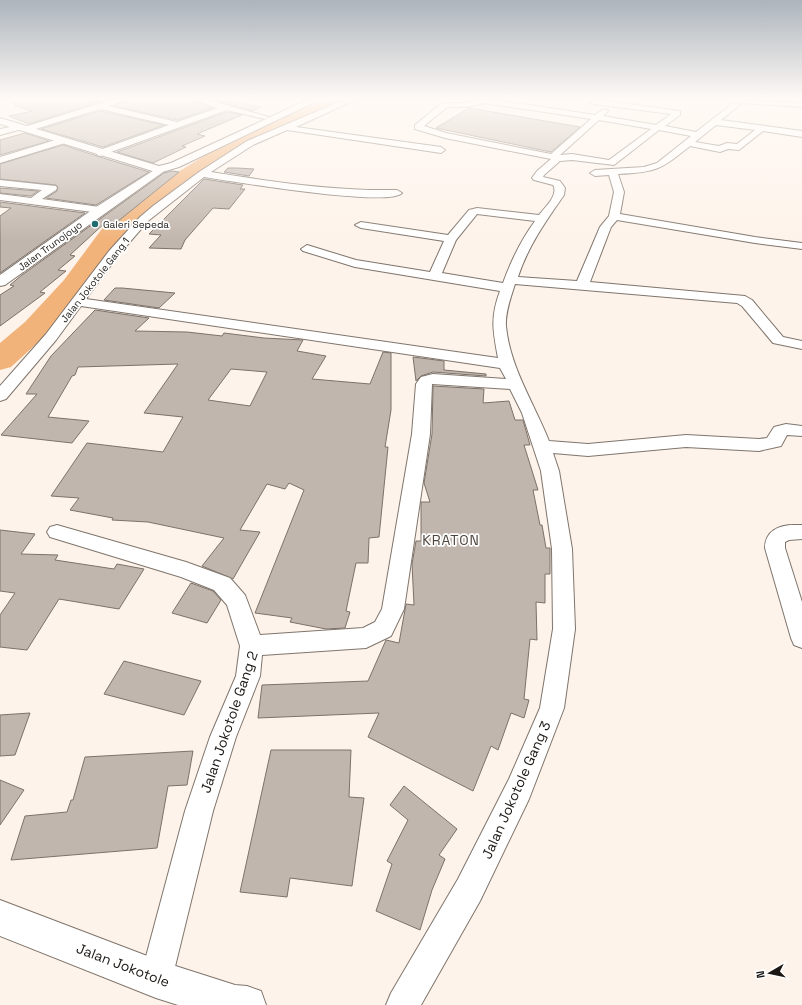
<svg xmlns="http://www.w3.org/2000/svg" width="802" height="1005" font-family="'Space Grotesk',sans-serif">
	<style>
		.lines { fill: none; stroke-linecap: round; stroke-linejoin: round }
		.river { fill: #f2b37a; fill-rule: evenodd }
		.building { fill: #c1b6ad; stroke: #7c726a; fill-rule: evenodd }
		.street-casing { stroke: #7f756c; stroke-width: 2 }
		.secondary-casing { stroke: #7f756c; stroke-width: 2 }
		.highway-casing { stroke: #7f756c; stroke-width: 2 }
		.street { fill: #fff; fill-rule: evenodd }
		.secondary { fill: #fff; fill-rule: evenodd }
		.highway { fill: #fff; fill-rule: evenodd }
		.poi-dot { fill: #1f6b6e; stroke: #fff; stroke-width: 1.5 }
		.labels { text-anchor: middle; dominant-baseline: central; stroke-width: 3.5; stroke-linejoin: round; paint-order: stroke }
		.far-poi-label { font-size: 10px; fill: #1b1714; stroke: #fff; text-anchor: start }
		.far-street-label { font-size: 10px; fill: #1b1714; stroke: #fff }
		.quarter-label { font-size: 14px; letter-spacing: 1px; fill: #4d443c; stroke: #fff }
		.near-street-label { font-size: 14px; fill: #1b1714; stroke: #fff }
	</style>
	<rect width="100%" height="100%" fill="#fef3ea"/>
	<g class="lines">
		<polygon class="river" points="326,100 350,100 348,103 278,132 236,153 168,198 139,219 122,236 84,292 47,334 11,367 0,370 0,343 25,322 64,280 104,226 123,209 152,188 222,145 266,124"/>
	</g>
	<g class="building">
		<polygon points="15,100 104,100 29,124 9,116 33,111 15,106"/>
		<polygon points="125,100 193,100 213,108 177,120 114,106"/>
		<polygon points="215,100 224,100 261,107 252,111"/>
		<polygon points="469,108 580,127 551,152 436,128"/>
		<polygon points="100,111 164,125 103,147 41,129"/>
		<polygon points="227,112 242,115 197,134 205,136 182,146 186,147 153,163 117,152"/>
		<polygon points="25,133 49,141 0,155 0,140"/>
		<polygon points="63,145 100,157 149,172 96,205 46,198 57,191 58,187 56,185 0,179 0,164"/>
		<polygon points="228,168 237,168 254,169 249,176 224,172"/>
		<polygon points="172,171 179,172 117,222 107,221 70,255 75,256 58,270 66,271 40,292 45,293 0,326 0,295 14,286 10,285 22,275 164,173"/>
		<polygon points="204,179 243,185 240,189 245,189 229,209 213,208 185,240 181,249 149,248 161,235 149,234"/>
		<polygon points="0,188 38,191 31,196 0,193"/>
		<polygon points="0,202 85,213 0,273 0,216 11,208 0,207"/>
		<polygon points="115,288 122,288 175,293 159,308 104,300"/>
		<path d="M95,310l54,8 -14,13 52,1 35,4 2,-3 40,5 39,2 -6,11 29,5 -14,23 58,5 13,-32 8,1v57l-6,37h3l-9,90 -10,1 -1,25h-12l-10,48 4,1 -5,16 -19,1 -36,-7 2,-4 -37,-5 49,-123 -15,-7 -4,6 -18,-5 -27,46 20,2 -27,47 -31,-13 22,-28 -76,-16 -36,-2 1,-2 -43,-8 9,-12 -28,-2 36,-53 76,9 20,-35 -39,-4 34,-49 -100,3 -3,8 -3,1 -24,41 41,4 -17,22 -71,-8 36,-41h-11l25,-38zM231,369l36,3 -17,34 -42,-6z"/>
		<polygon points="413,357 444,361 444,370 486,374 486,376 433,372 421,376 416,381"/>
		<polygon points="433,386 484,389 483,403 509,401 515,420 523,420 530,445 524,445 538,490 533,490 540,525 542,525 546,548 550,548 550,574 545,574 545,603 536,602 537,640 530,639 524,699 529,700 524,718 511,713 498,750 491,746 473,791 368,737 379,713 258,718 262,685 368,681 386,640 399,643 406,604 414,605 412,564 416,541 421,541 421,502 430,502 424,483 432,434"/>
		<polygon points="0,530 35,534 21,554 58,555 55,560 114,569 117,564 144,569 119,609 59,599 27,650 0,647 0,615 15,593 0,591"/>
		<polygon points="191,583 213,591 221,600 207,623 172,613"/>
		<polygon points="124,661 201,681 184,715 104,694"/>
		<polygon points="30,713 15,755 0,756 0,715"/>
		<polygon points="271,750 351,750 349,797 364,798 352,886 290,878 287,897 240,892"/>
		<polygon points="193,751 187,785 168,786 157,848 11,860 25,816 67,812 71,800 73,800 85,757"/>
		<polygon points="0,780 24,790 0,825"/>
		<polygon points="404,786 457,829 439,855 445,859 432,890 420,930 376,911 392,864 387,861 408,820 390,805"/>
	</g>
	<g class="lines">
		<defs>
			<g id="street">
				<polygon points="111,100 124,100 109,106 177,122 218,108 194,100 208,100 269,117 265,119 227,110 100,156 97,155 97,151 169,125 100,109 29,131 26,131 22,129 0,135 0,129 20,125 24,127"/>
				<path d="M344,100h11l-59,27 145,20 4,3 -4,3 -154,-23 -34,15 -42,27c62,10 123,19 186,18l5,3c-13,15 -172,-12 -198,-16l-56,44 -31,36 -31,42 412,59c-5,-27 -8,-40 2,-67l-145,-24 -52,-16 -2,-2 6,-4 49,15 74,12 14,-31 -83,-13 -6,-3 6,-3 87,13 21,-25 8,-2 62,7c6,-8 20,-20 14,-30l-19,-5 -2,-2 5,-7 14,-12 -106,-21 -30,-9v-4l27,-22h25l9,-3h20l99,15 9,-6 4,2 -5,5 53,9 15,-11 -77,-10 -4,-2 10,-2 80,11v4l-15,11 31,6 41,-32 65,3v4l-60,-4 -21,17 81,11v6l-39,-6 -24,19 -11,-1 -8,3 -30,-6c-30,24 -33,26 -72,28l6,18 -4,22 135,23 47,6v6l-47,-6 -138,-23 -6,7 -21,55 155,14 7,4 31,37 19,4v8l-29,-6 -31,-37 -5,-3 -222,-19c-4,13 -10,28 -9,42 4,42 28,77 43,115l39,3 98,-9 73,4 8,-1 7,-11 12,-3 16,2v10l-15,-1 -6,11 -22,5 -73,-4 -98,9 -35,-3 6,18 13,78 3,80 -11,79 -35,91 -49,102 -59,104h-35l5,-12 67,-114 51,-100 31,-71 13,-79 -1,-80 -11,-78 -19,-58 -12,-24 -78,-5 -2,50 -26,175 -13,27 -25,12 -104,7 -2,21 -24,61 -23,74 -41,168 -4,12 -12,4 -12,-4 -4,-12 45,-168 25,-74 26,-61 4,-30 -13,-41 -13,-15 -33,-13 -131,-40 -3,-5 3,-5 7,-2 129,37 44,16 15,17 15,40 103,-7 12,-6 7,-13 30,-175 4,-50 5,-7 12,-3 73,5 -6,-11 -419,-62 -25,34 -50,59 -6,2v-15l46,-52 63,-83 31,-34 13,-11 46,-34 48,-31zM484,103l107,16 -40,35 -105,-21 -22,-7 23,-19h20zM599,120l52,9 -42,31 -37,-6 -12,1zM716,125l39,5 -18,14 -10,-1 -8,3 -24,-4zM659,130l32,6 -34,27 -13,4 -49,3 -5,3 5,3 14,-1 5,17 -5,24 -9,11 -23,54 -59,-4c10,-31 28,-56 46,-82l1,-7 -5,-7 -17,-4 1,-2 16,-14 12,-1 42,5zM477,214l58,7c-14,19 -24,40 -32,62l-61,-10 14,-33z"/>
				<polygon points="62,138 65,139 65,143 0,163 0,157"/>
				<polygon points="0,180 56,186 57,188 56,190 42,199 100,207 105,210 100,213 0,200 0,194 31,198 42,190 0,186"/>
				<path d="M794,525h8v14l-13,1 -4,2v6l17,54v46l-8,-3 -3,-7 -26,-90c0,-17 14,-23 29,-23z"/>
			</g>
			<g id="secondary">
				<polygon points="159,167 164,170 163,172 5,285 0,286 0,275 96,207"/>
				<polygon points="0,900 163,962 235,985 247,986 261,991 266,1005 178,1005 156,998 0,936"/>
			</g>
			<polygon id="highway" points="307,100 319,100 179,167 159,173 0,124 0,118 159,166 171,163"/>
		</defs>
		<use href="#street" class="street-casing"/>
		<use href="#secondary" class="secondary-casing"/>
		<use href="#highway" class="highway-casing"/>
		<use href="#street" class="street"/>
		<use href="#secondary" class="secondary"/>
		<use href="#highway" class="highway"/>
	</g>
	<linearGradient id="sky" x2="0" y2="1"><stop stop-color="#acb4bc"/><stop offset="0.41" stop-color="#fffaf6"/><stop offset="1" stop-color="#fffaf6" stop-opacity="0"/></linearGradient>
	<rect width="802" height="241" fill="url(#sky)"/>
	<circle class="poi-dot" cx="95" cy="224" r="4"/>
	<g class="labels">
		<g class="far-poi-label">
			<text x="103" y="224">Galeri Sepeda</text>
		</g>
		<g class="far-street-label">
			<text transform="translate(50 246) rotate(-36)">Jalan Trunojoyo</text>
			<text transform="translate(95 280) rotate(-52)">Jalan Jokotole Gang 1</text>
		</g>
		<g class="quarter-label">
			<text x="451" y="540">KRATON</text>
		</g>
		<g class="near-street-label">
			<text transform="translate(229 722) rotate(-71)">Jalan Jokotole Gang 2</text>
			<text transform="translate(516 790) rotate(-66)">Jalan Jokotole Gang 3</text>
			<text transform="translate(123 965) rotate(21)">Jalan Jokotole</text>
		</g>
	</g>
	<g transform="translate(770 973) rotate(261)" stroke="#ffffff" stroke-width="3" paint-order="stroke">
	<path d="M0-3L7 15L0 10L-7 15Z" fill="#1b1714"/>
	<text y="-6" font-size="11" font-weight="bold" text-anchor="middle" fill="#1b1714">N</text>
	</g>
</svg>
